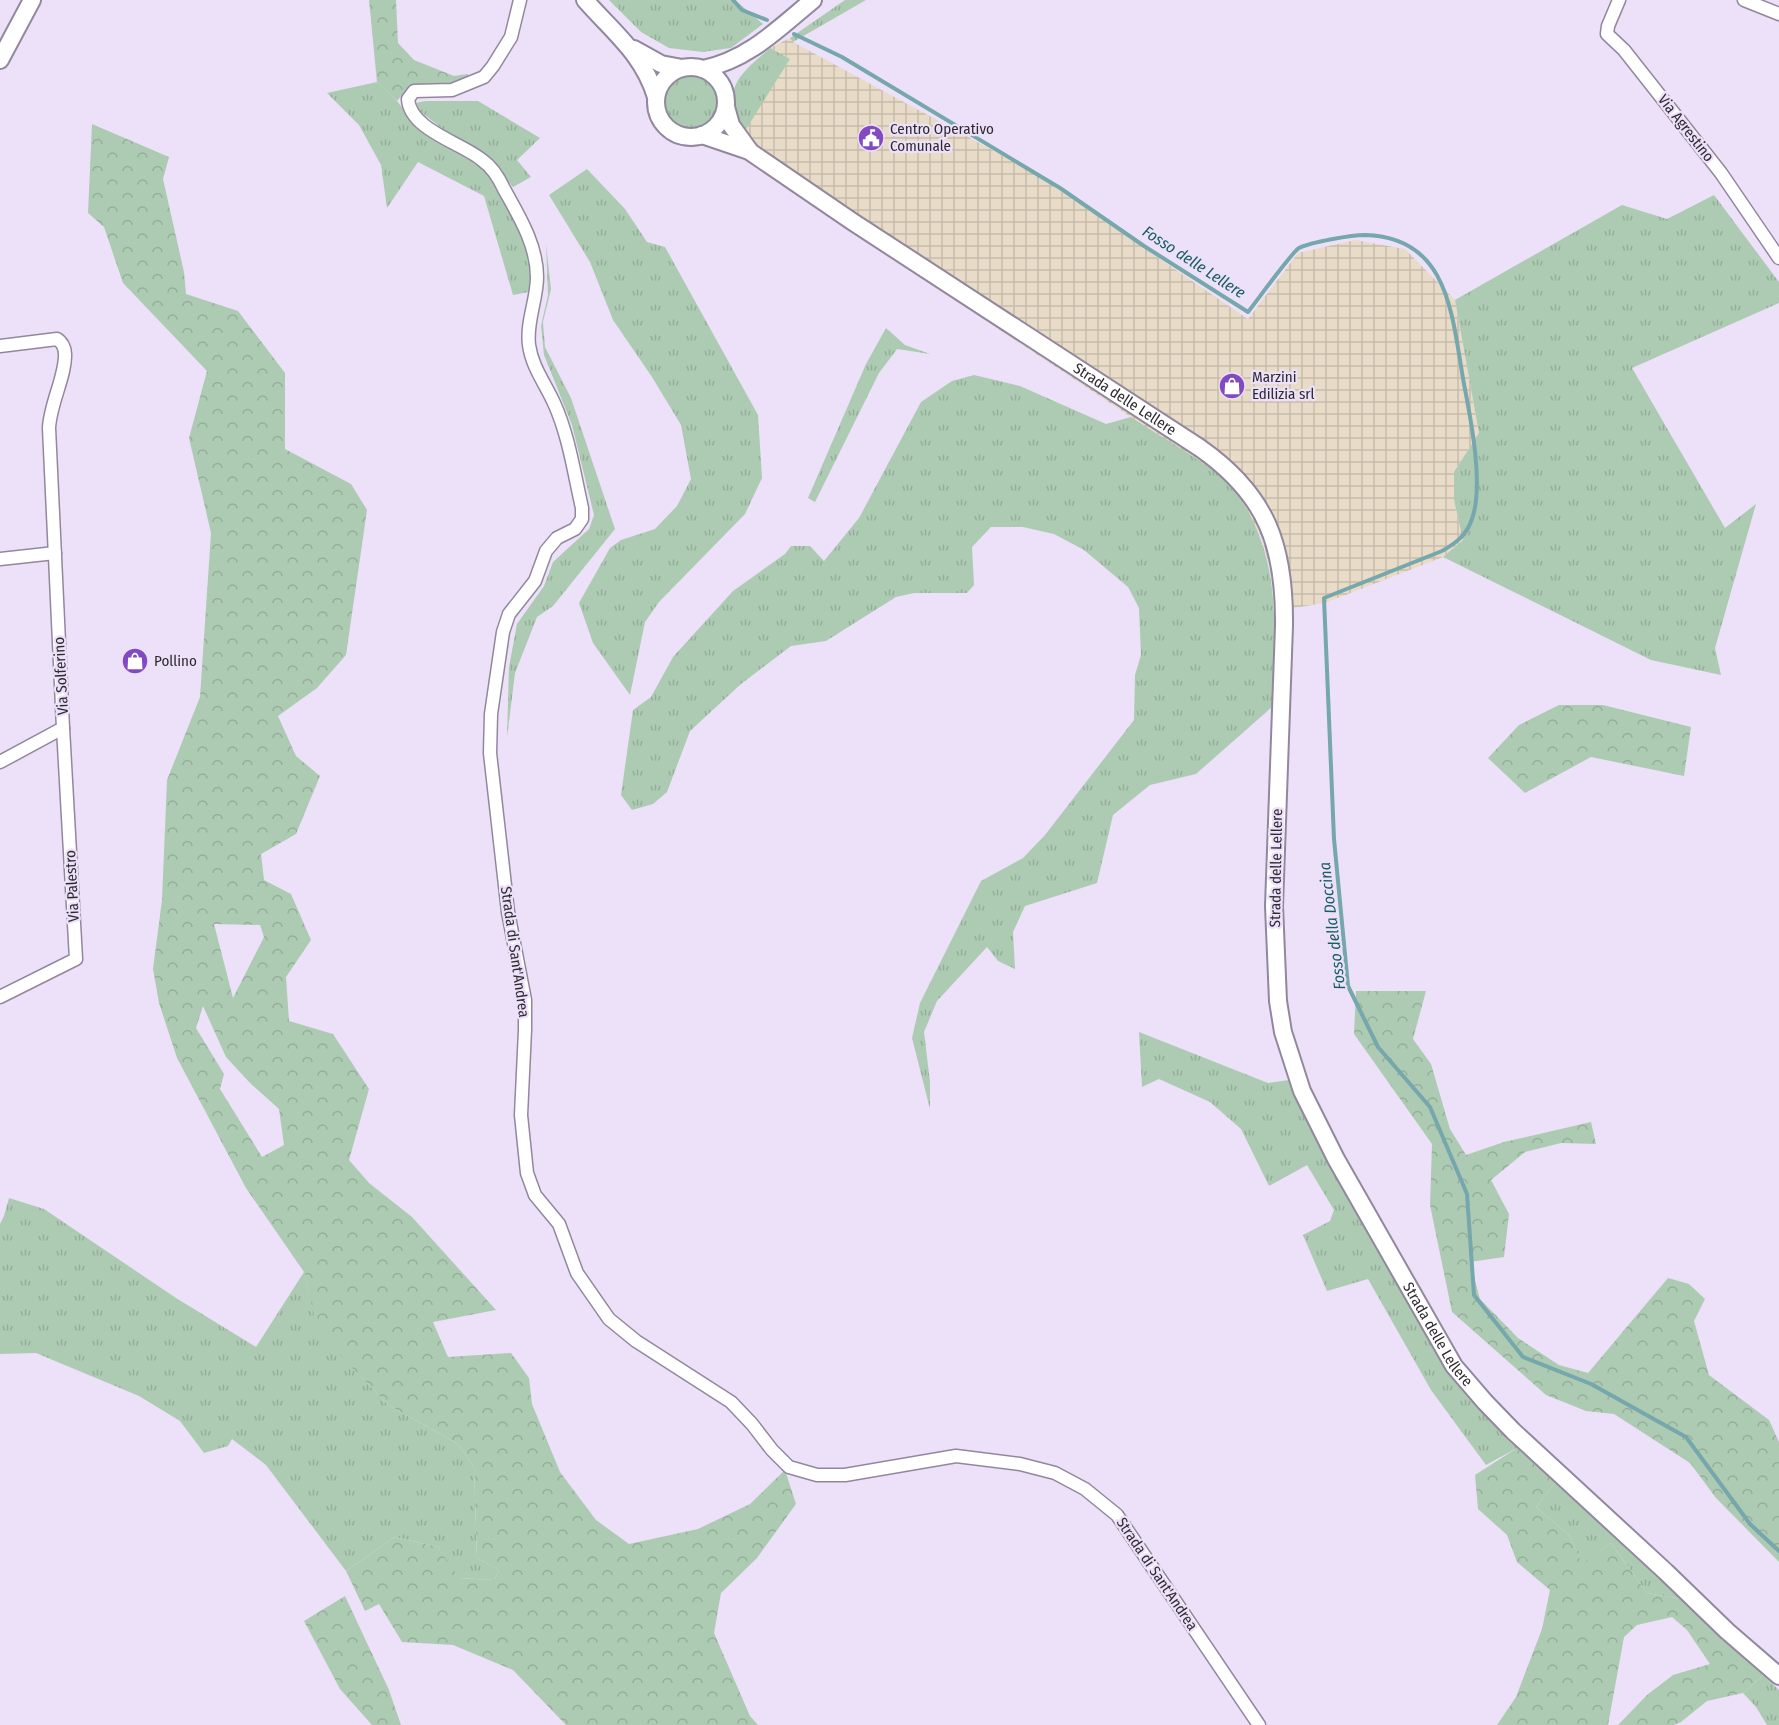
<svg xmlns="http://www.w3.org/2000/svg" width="1779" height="1725" font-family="'Fira Sans Condensed',sans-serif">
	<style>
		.industrial { fill: url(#industrial-grid) }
		.grass { fill: url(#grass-tufts) }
		.forest { fill: url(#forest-crowns); fill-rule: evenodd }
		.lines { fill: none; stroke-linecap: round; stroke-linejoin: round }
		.stream { stroke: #75a7ac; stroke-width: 4 }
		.street-casing { stroke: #92889d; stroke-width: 15 }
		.secondary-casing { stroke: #92889d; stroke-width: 20 }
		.street { stroke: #fff; stroke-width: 12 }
		.secondary { stroke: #fff; stroke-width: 16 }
		.labels { text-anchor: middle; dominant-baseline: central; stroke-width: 4.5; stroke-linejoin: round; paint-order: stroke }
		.street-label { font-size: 15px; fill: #2e2a32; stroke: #ece1f8 }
		.poi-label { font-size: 15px; fill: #2e2a32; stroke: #ece1f8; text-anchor: start }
		.water-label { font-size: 16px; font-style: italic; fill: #185d64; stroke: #ece1f8 }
	</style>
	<defs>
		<pattern id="industrial-grid" width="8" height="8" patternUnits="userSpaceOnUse" patternTransform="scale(1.5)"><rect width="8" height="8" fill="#e8dbc7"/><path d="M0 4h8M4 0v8" fill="none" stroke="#c7bcab"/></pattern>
		<pattern id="grass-tufts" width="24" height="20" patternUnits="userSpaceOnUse" patternTransform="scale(1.5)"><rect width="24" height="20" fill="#adcbb3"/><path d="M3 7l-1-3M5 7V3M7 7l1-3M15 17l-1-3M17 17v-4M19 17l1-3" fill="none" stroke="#95ae9a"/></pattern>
		<pattern id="forest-crowns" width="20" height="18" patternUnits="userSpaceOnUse" patternTransform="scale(1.5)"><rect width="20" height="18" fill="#adcbb3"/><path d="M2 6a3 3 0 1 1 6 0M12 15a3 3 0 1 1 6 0" fill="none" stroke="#95ae9a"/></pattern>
	</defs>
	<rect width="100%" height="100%" fill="#ece1f8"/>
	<polygon class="industrial" points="790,38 793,42 1031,171 1248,319 1298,253 1355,240 1405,249 1455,300 1479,433 1454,472 1454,500 1463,540 1443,557 1325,603 1275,611 1270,569 1261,536 1224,479 731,151 790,59 770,48"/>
	<g class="grass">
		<polygon points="609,0 735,0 763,24 731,48 703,52 669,48 641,32"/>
		<polygon points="845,0 866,0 793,42 790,38"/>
		<path d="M770,48l20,11 -45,72c-26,-42 -6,-56 25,-83z"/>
		<circle cx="691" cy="102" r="28"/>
		<polygon points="377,82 397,101 414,123 441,143 487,170 504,197 523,238 531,264 529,292 513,295 484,196 418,162 387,208 381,165 359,125 327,93"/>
		<polygon points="425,101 478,101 540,138 517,160 531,177 513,187 487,155 453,137 421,112 416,103"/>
		<polygon points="587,169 625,209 647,242 665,247 758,415 762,478 745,514 659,602 645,622 630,695 593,643 579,603 610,548 621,540 655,529 677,506 691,479 681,425 652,377 613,320 590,262 549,195"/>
		<polygon points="1714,195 1779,282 1779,303 1632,368 1725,528 1756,504 1715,648 1721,675 1651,660 1443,557 1463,540 1454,500 1454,472 1479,433 1455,300 1622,205 1667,219"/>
		<polygon points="546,244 551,289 543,322 545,347 571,398 615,529 553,606 537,617 515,673 507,738 509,667 517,624 544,586 553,562 589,529 594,515 572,425 544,355 541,326 548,295"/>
		<polygon points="886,328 905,345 930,354 897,349 879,373 815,502 808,498 866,364"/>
		<path d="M974,375l46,11 86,38 25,-7c30,20 65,39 92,61 12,10 20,23 27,37 32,62 24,124 22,192l-76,67 -46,11 -37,30 -16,68 -72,23 -12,26 2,37 -17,-8 -11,-14 -50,54 -13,31 6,50v27l-18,-71 8,-35 61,-122 42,-23 22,-23 89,-115 1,-45 6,-20 -2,-47 -11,-21 -44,-37 -30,-16 -31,-7h-32l-19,20 2,38 -7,8h-53l-18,4 -70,44 -35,5 -50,38 -51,47 -23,61 -14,12 -21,6 -11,-15 12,-85 18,-13 22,-40 60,-66 52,-37 6,-8h19l14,15 35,-43 62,-116 31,-21z"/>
		<polygon points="1139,1032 1268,1083 1289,1080 1326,1158 1435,1350 1459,1385 1517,1448 1486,1465 1431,1390 1368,1279 1327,1291 1303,1235 1330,1221 1334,1210 1307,1165 1269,1186 1241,1129 1210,1102 1159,1079 1142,1087"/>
		<polygon points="9,1198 44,1209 176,1298 256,1347 304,1272 319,1332 388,1405 458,1444 474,1467 477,1558 499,1570 494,1580 458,1578 438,1547 395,1537 346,1571 266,1465 232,1439 228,1446 204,1453 180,1421 139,1396 36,1353 0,1354 0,1224 4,1216"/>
		<polygon points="1555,1483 1682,1599 1647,1593 1611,1543 1582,1565 1570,1536 1536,1507"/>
		<polygon points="1763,1675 1779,1690 1779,1725 1767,1725 1756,1707 1743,1693"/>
	</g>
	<g class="forest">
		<polygon points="369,0 396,0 398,43 414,60 454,76 468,74 469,81 445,86 410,85 397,101 377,82"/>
		<path d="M92,124l77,33 -6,22 21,93 2,22 52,17 47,62v76l66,35 16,26 -21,145 -29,33 -39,28 18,40 24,20 -24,58 -35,20 3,26 27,14 20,46 -25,37 3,44 44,13 36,55 -20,71 20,23 43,34 84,93 -63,12 15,35 63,-4 18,25 3,26 28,68 36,48 33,24 69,-15 52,-25 35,-34 11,34 -39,54 -36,35 -7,40 36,83 8,9h-192l-53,-55 -60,-25 -51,-3 -23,-38 -14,7 -19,-40 49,-34 43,10 21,31 35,2 5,-10 -22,-12 -3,-91 -16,-23 -70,-39 -70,-73 -14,-60 -58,-84 -69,-130 -18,-55 -6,-34 9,-69 5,-120 33,-83 11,-164 -22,-95 18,-67 -84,-88 -19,-56 -16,-14zM214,924l46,1 4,12 -31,61zM203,1006l23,51 24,26 29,26 5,36 -22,12 -42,-68 4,-15 -28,-46z"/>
		<polygon points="1559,705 1603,705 1691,727 1684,776 1591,757 1525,793 1488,758 1519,725"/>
		<polygon points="1356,991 1426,991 1413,1039 1431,1064 1450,1129 1466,1155 1504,1142 1591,1122 1596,1144 1561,1143 1525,1152 1491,1180 1509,1214 1504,1257 1470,1262 1480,1299 1518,1338 1559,1365 1588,1373 1668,1278 1689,1284 1705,1299 1694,1321 1709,1375 1769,1420 1779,1442 1779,1562 1716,1498 1690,1463 1614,1414 1586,1411 1546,1395 1452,1312 1430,1205 1432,1144 1354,1034"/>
		<polygon points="1517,1448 1555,1483 1536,1507 1570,1536 1582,1564 1611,1543 1647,1593 1682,1599 1763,1675 1743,1693 1707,1701 1681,1722 1674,1725 1618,1725 1647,1695 1673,1675 1710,1664 1687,1630 1672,1617 1637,1625 1624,1637 1608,1725 1497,1725 1516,1697 1542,1629 1550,1590 1517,1562 1507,1535 1478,1509 1475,1475"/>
		<polygon points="345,1596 389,1690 401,1725 372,1725 340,1689 304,1621"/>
	</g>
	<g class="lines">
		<g class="stream">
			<polyline points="733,0 742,10 767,20"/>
			<path d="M794,34l48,23 218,131 84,58 104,66c8,-10 44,-60 51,-64 12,-6 53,-13 66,-13 86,2 87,84 99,149 7,36 20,101 8,135 -6,17 -16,24 -30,32l-118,47 10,241 14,147 30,61 52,60 37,87 7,101 49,62 68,27 95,53 64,87 29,27"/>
		</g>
		<defs>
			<g id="street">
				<path d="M520,0l-9,37 -18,29 -9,11 -32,13 -38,1 -6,8c2,31 54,44 74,61 10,7 17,18 22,29 15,27 33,56 33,88 0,23 -11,45 -8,68 3,22 16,38 25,58 15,33 20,70 28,105v11l-7,10 -18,9 -11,13 -11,30 -26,33 -6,18 -12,82 -1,39 18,159 17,88v30l-4,85 6,58 8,22 24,29 18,49 32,46 27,22 95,61 21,22 20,26 17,17 28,8h28l111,-19 64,8 35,9 30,16 32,26 142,210"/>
				<polyline points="1619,0 1608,26 1607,34 1624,50 1721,173 1779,258"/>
				<polyline points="1744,0 1779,14"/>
				<path d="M0,346l57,-7c5,3 8,9 8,15 1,21 -15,50 -16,74l14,300 -63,34"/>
				<polyline points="0,559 55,553"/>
				<polyline points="0,997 76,959 63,728"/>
			</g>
			<g id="secondary">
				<path d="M585,0c28,32 58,54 71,97"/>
				<polyline points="634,49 661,64 682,68"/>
				<polyline points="0,60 32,0"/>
				<circle cx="691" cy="102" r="35"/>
				<path d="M703,69c45,-9 76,-41 110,-69"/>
				<polyline points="726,107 731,125 749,150"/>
				<path id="s1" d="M702,135l47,16 104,71 347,226c67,47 85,98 84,178l-10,280 4,95 5,31 19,59 34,68 118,207 31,36 28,29 153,141 61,59 52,45"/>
			</g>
		</defs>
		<use href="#street" class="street-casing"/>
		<use href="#secondary" class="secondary-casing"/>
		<use href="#street" class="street"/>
		<use href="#secondary" class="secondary"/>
	</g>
	<defs>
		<symbol id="civic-disc" viewBox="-11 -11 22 22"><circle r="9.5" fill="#824ac0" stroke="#ece1f8"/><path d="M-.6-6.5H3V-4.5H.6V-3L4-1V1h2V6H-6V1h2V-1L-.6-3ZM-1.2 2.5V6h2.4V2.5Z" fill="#fff"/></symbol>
		<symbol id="shop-disc" viewBox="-11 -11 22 22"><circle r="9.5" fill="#824ac0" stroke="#ece1f8"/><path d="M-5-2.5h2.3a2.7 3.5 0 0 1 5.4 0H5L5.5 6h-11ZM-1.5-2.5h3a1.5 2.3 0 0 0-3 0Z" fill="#fff"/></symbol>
	</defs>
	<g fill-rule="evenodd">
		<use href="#civic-disc" x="856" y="123" width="30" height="30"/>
		<use href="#shop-disc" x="1217" y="371" width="30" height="30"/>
		<use href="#shop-disc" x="120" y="646" width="30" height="30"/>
	</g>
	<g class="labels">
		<g class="street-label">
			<text transform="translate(1686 128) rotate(52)">Via Agrestino</text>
			<text stroke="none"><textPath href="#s1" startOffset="500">Strada delle Lellere</textPath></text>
			<text transform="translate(61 676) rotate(-93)">Via Solferino</text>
			<text transform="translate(1276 868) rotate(-89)">Strada delle Lellere</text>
			<text transform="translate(72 886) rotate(-93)">Via Palestro</text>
			<text transform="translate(515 952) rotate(82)">Strada di Sant'Andrea</text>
			<text stroke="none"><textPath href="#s1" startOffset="1544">Strada delle Lellere</textPath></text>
			<text transform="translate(1157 1574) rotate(56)">Strada di Sant'Andrea</text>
		</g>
		<g class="poi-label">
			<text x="890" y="129">Centro Operativo<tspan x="890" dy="17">Comunale</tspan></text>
			<text x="1252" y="377">Marzini<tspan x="1252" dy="17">Edilizia srl</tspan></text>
			<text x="154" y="661">Pollino</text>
		</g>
		<g class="water-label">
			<text transform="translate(1194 262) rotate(33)">Fosso delle Lellere</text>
			<text transform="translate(1332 926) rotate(-97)">Fosso della Doccina</text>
		</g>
	</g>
</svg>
